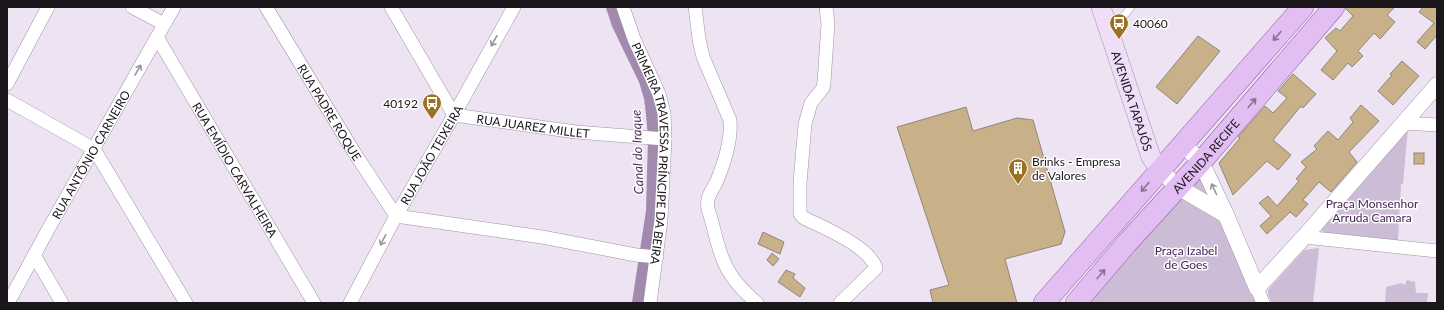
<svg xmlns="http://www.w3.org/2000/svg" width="1444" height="310" font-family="Lato,sans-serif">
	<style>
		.green { fill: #cdbcd5 }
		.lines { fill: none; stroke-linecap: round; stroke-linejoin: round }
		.canal { stroke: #a28aaf; stroke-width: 12 }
		.building { fill: #c8b089; stroke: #908779 }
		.service-casing { stroke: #9e95a3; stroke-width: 8 }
		.minor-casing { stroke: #9e95a3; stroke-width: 14 }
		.tertiary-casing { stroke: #9e95a3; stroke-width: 17 }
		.secondary-casing { stroke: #9e95a3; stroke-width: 20 }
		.primary-casing { stroke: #8f67a3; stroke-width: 22 }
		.service { stroke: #fff; stroke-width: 7 }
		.minor { stroke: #fff; stroke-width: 13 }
		.tertiary { stroke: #fff; stroke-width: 16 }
		.secondary { stroke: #f0def9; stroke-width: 19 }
		.primary { stroke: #e2bef3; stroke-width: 21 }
		.oneway { stroke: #887292 }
		.oneway2 { stroke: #989699 }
		.labels { text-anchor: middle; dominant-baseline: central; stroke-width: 3; stroke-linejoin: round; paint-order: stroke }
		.poi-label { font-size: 12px; fill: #1a161c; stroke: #fff; text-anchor: start }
		.street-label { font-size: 12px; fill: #1a161c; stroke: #fff }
		.park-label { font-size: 12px; fill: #452454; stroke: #fff }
		.water-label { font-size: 13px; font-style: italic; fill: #502f60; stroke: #fff }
	</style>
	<rect width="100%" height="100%" fill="#ede3f2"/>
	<g class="green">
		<polygon points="1408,128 1403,184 1401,184 1398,241 1325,233 1322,231 1322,227"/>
		<polygon points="1200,179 1203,180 1230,240 1256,303 1085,303"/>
		<polygon points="1319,248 1313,303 1272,303 1268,295 1268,290 1304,250"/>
		<polygon points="1407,280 1415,282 1416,293 1428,293 1427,303 1385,303 1386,287 1401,283 1405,285"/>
	</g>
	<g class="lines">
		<polyline class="canal" points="612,7 618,25 645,81 650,98 652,114 654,138 652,211 638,303"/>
	</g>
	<g class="building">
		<polygon points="1346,7 1395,7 1387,15 1395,22 1380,39 1374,33 1358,51 1363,56 1352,67 1348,63 1333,80 1321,70 1337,51 1325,38 1336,28 1340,31 1353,16 1346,9"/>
		<polygon points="1423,7 1437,7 1437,35 1425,49 1417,42 1434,23 1419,12"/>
		<polygon points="1198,36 1220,51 1177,104 1156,87"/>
		<polygon points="1402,61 1419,76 1393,105 1378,91 1392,75 1390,74"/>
		<polygon points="1293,74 1316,94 1303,108 1301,106 1273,140 1291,155 1278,170 1267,161 1233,195 1219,163 1240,138 1238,137 1265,106 1273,113 1287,98 1278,91"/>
		<polygon points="1361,105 1379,121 1349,152 1357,162 1331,192 1319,182 1303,200 1308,204 1296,217 1290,212 1267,234 1260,226 1271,216 1259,203 1268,196 1277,206 1299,181 1296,179 1306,167 1301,162 1317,149 1314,146 1328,131 1338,140 1353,122 1350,118"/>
		<polygon points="966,107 973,131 1017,118 1033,120 1065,232 1061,244 1005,259 1017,303 933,303 930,290 949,285 897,127"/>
		<rect x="1414" y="153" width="10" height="11"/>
		<polygon points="763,232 784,242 780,254 758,244"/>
		<polygon points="772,253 779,259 773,266 767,260"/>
		<polygon points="786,270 795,274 793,278 805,288 800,297 778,282"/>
	</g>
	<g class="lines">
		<defs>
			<polyline id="service" points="1111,32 1131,7"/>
			<g id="minor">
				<polyline points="132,7 164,24"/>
				<path id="s1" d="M266,7l88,145 42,64 146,21 94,18 21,2"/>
				<path id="s2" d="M391,7l63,108 122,17 89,7"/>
				<path id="s3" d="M623,7l11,32 25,55 5,19 1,26 -4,81 -11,83"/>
				<path d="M695,7l4,32 4,18 27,63c2,21 -6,44 -14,63 -5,9 -10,15 -8,26 6,17 9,38 16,53 7,17 20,30 33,41"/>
				<path d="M826,7l2,17 -4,58 -1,6 -12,15 -6,21 -5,59v31l4,4c20,10 65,28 72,50l-36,35"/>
				<path id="s4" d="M157,37l157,266"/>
				<polyline points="7,84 48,7"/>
				<polyline points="7,100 94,149 186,303"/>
				<polyline points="1405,123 1437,125"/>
				<polyline points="1304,237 1437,251"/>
				<polyline points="34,255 62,303"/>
				<polyline points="1257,288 1263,303"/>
				<path id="s5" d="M8,303l42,-77 124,-219"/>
				<path id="s6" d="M350,303l46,-87 58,-101 60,-108"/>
			</g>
			<g id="tertiary">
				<polyline points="1183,144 1201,162 1226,215 1257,288 1304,237 1437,85"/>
				<polyline points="1160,170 1178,187 1226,215"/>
			</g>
			<g id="secondary">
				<path id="s7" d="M1101,7l50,150 9,13"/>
			</g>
			<g id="primary">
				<polyline points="1044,303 1303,7"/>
				<path id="s8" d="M1076,303l51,-60 74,-81 133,-155"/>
			</g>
		</defs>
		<use href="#service" class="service-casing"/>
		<use href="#minor" class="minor-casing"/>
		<use href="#tertiary" class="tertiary-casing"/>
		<use href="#secondary" class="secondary-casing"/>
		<use href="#primary" class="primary-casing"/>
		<use href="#service" class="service"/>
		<use href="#minor" class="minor"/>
		<use href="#tertiary" class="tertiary"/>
		<use href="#secondary" class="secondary"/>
		<use href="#primary" class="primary"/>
	</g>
	<defs><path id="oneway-shaft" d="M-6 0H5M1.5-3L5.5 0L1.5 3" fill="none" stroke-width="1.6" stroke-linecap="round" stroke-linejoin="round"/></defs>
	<g class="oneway">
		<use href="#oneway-shaft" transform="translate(1277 36) rotate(131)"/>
		<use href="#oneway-shaft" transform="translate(1252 103) rotate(-49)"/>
		<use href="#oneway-shaft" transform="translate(1145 187) rotate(131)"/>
		<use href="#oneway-shaft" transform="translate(1101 274) rotate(-49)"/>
	</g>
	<g class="oneway2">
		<use href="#oneway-shaft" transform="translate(494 41) rotate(119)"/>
		<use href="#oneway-shaft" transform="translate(138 70) rotate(-60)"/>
		<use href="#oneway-shaft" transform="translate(1214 189) rotate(-115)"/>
		<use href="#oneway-shaft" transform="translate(383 240) rotate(117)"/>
	</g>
	<defs>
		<symbol id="bus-pin" viewBox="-11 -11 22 30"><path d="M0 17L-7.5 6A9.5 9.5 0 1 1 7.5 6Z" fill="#9c7221" stroke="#fff"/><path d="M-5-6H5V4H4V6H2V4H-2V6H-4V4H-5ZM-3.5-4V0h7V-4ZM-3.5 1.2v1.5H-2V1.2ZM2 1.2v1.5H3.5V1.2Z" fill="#fff"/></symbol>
		<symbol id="building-pin" viewBox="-11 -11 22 30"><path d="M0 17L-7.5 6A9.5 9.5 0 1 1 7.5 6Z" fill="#9c7221" stroke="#fff"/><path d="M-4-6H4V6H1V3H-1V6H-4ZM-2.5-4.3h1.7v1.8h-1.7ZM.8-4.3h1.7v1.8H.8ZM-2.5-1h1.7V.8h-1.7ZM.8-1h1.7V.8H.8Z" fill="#fff"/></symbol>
	</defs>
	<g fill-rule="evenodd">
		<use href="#bus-pin" x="1108" y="12" width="22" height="30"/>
		<use href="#bus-pin" x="421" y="92" width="22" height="30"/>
		<use href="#building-pin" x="1007" y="157" width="22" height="30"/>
	</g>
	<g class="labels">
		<g class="poi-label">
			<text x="1133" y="23">40060</text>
			<text x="418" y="103" text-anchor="end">40192</text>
			<text x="1032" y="161">Brinks - Empresa<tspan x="1032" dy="14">de Valores</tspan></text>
		</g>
		<g class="street-label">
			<text stroke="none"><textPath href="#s7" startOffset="99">AVENIDA TAPAJÓS</textPath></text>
			<text stroke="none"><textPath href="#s1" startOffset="123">RUA PADRE ROQUE</textPath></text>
			<text stroke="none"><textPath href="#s2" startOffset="205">RUA JUAREZ MILLET</textPath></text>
			<text stroke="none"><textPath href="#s6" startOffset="169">RUA JOÃO TEIXEIRA</textPath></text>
			<text stroke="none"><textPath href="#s3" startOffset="152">PRIMEIRA TRAVESSA PRÍNCIPE DA BEIRA</textPath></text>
			<text stroke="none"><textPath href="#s5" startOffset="170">RUA ANTÔNIO CARNEIRO</textPath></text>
			<text stroke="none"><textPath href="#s8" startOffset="196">AVENIDA RECIFE</textPath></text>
			<text stroke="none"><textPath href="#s4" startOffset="154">RUA EMÍDIO CARVALHEIRA</textPath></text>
		</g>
		<g class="park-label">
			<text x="1372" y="203">Praça Monsenhor<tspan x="1372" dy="14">Arruda Camara</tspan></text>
			<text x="1186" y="250">Praça Izabel<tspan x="1186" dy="14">de Goes</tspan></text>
		</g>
		<g class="water-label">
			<text transform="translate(637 152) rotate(-92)">Canal do Iraque</text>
		</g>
	</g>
	<rect width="1444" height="310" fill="none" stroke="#1a161c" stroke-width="16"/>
</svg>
